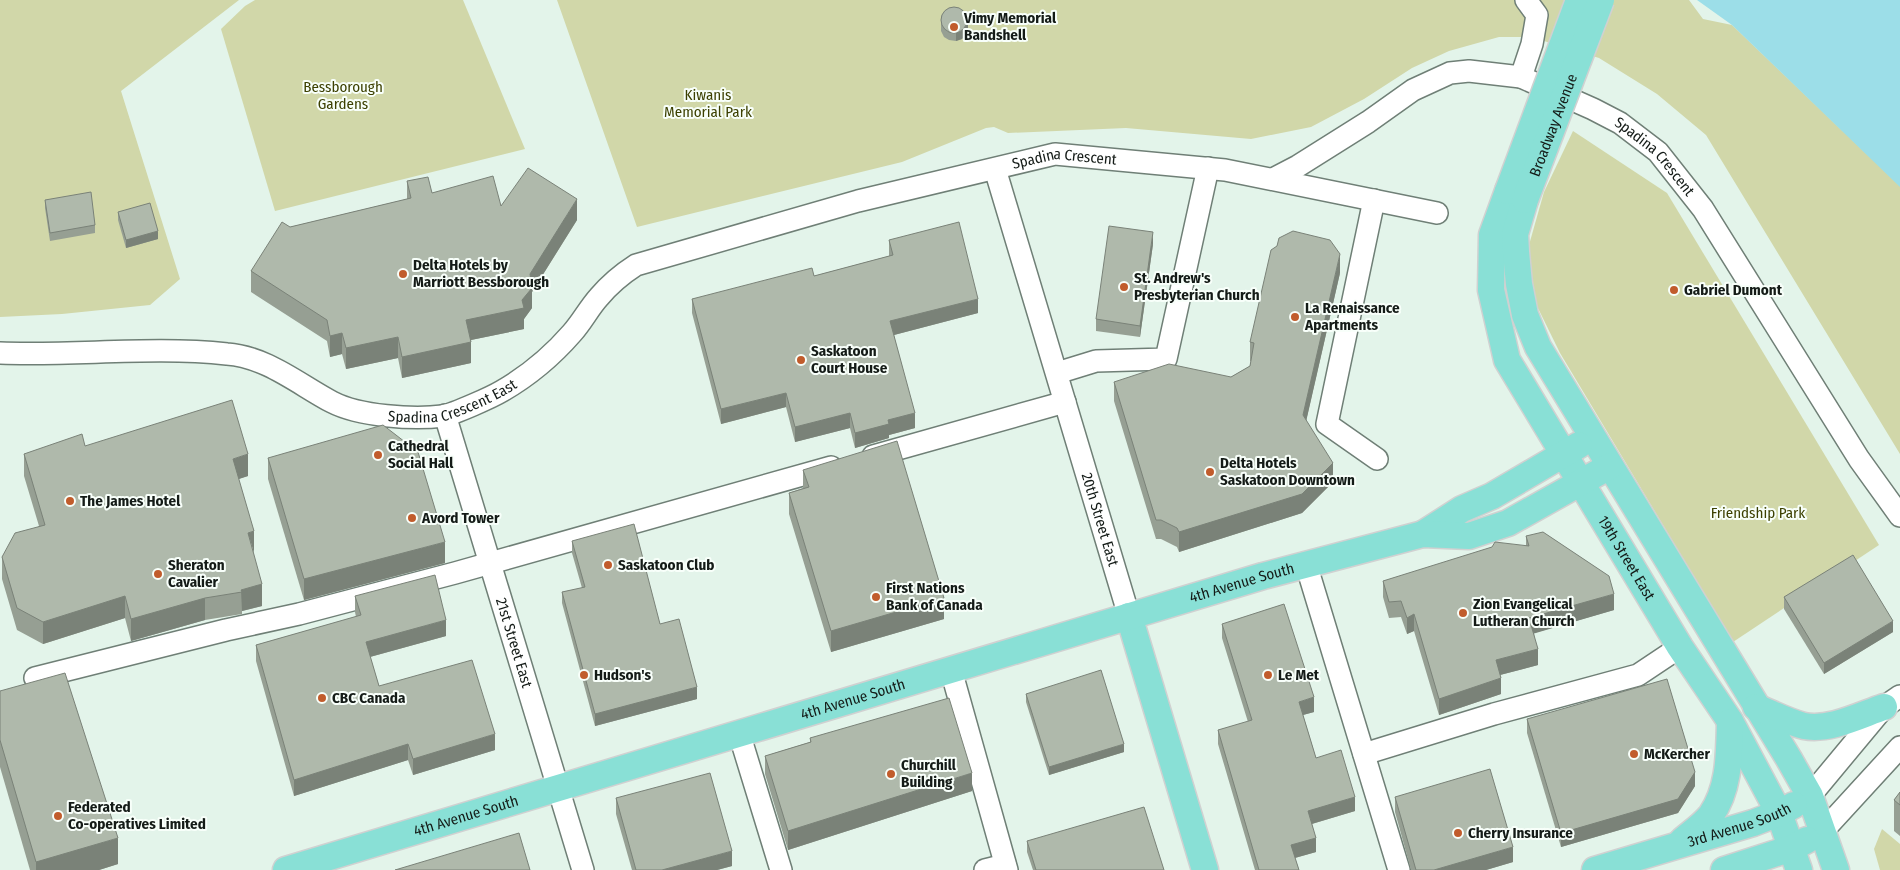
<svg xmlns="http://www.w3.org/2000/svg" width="1900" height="870" font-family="'Fira Sans Condensed',sans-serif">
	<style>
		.green { fill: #d1d7a9 }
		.water { fill: #9cdee8 }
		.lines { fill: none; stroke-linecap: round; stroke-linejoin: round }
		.minor-casing { stroke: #6f7f76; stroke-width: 24 }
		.major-casing { stroke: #d0d1d1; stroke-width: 29 }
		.minor { stroke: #fff; stroke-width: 21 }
		.major { stroke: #89e0d6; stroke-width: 26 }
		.major-bridge-casing { stroke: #d0d1d1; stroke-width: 29; stroke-linecap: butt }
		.major-bridge { stroke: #89e0d6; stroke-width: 26 }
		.wall { fill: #969f93 }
		.shaded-wall { fill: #7a8278 }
		.building { fill: #afb9ab; stroke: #7a8278 }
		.poi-dot { fill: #c15c2c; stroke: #f8fffa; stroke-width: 2 }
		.labels { text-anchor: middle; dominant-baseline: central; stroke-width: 4; stroke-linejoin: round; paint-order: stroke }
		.poi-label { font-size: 15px; font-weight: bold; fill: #141b17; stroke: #f8fffa; text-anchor: start }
		.park-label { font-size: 15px; fill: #3c4001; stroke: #f8fffa }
		.street-label { font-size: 15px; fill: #141b17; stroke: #f8fffa }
	</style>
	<rect width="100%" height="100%" fill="#e3f4ea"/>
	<g class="green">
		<polygon points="0,0 239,0 121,91 180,279 150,305 62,314 0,317"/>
		<polygon points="255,0 463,0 525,149 275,211 221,29 245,6"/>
		<polygon points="557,0 1689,0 1703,19 1732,25 1900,186 1900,454 1706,135 1657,94 1599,58 1531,37 1499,37 1449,51 1412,68 1364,99 1311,127 1251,139 1126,128 1008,133 994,127 986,128 902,162 637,227"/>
		<polygon points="1573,131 1667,193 1879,545 1733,642 1560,353 1533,298 1527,252 1544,192"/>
		<polygon points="1882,829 1900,844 1900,870 1880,870 1874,849"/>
	</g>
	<polygon class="water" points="1697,0 1900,0 1900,187 1732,25"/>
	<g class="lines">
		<defs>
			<g id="minor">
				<polyline points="1521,77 1532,44 1537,15 1526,0"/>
				<path id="s1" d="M995,169l134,447"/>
				<path id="s2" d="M1273,179l25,-13 70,-44 45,-32 37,-17 19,-2 52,6 72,32 27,14 38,29 45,57 156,250 41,57"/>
				<polyline points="1374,200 1327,424 1377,459"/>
				<path id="s3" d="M0,353c75,3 152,-7 227,1 40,3 71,30 105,48 27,14 81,18 111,14 11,-2 49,-19 59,-25 26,-15 50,-35 70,-58 10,-11 17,-25 27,-36 11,-13 23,-23 37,-32l222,-64 197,-47 170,16 212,43"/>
				<polyline points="1057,373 1096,361 1166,359 1208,168"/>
				<path id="s4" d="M445,415l138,455"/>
				<polyline points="873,456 1065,402"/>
				<polyline points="1306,564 1399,870"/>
				<polyline points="951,670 1007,870"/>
				<polyline points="35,678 226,630 299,614 455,573 831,467"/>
				<polyline points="739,733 781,870"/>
				<polyline points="1364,754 1494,714 1638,675 1680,647"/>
				<polyline points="1810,796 1884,707 1900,696"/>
				<polyline points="1823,831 1900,747"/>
				<polyline points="985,870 1005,865"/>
			</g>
			<g id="major">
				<path id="s5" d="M1508,191l-16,44 -1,55 16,70 173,287 50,74 49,92 20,57"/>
				<polyline points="1525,200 1515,234 1516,252 1519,284 1525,315 1538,347 1789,759 1810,796 1836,870"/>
				<polyline points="1423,534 1462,509 1492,496 1579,445"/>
				<polyline points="1129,616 1205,870"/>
				<path d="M1756,707c15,6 32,15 48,19 26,5 56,-11 80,-19"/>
				<path d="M1682,841c9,-8 21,-16 29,-26 19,-27 18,-62 19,-93"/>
				<path id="s6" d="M286,870l977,-294 160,-42 46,2 39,-13 102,-57"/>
				<path id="s7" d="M1595,870l158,-47 26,-10 15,-8"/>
				<polyline points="1724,870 1792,848 1807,840"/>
			</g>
		</defs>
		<use href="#minor" class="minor-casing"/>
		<use href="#major" class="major-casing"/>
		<use href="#minor" class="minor"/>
		<use href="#major" class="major"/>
		<defs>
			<g id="major-bridge">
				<polyline points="1508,191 1579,0"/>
				<path id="s8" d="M1525,200l76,-200"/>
			</g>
		</defs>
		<use href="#major-bridge" class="major-bridge-casing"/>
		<use href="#major-bridge" class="major-bridge"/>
	</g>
	<g class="wall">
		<polygon points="941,16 968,28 966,34 962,39 956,41 949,40 944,37 941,31"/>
		<polygon points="407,181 432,193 501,206 577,220 532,292 532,308 524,319 524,329 471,340 471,363 402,378 398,358 346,369 342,354 330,357 327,341 251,292 251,271 290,227 407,199"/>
		<polygon points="45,200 95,225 95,233 50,241 45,208"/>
		<polygon points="118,212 158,239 126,248 118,220"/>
		<polygon points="889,240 978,313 894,335 915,428 889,435 889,438 855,448 850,428 795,442 786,407 721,424 692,313 692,299 814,276 889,256"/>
		<polygon points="1153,244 1140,337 1096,331 1096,319"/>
		<polygon points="1340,273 1306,421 1333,482 1302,513 1179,552 1177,547 1161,539 1156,539 1114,401 1114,382 1231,377 1250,366 1251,361 1250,361 1250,342"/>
		<polygon points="85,446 248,476 238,479 253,553 262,606 242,611 242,614 205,620 131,641 125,618 43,644 17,630 2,579 2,557 39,526 24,476 24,454"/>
		<polygon points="268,458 445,563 304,600 268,479"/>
		<polygon points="803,470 944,619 831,652 789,514 789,493 803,488"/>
		<polygon points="1526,536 1614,610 1534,633 1538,665 1500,675 1501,694 1439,715 1414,631 1407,634 1401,617 1389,618 1383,597 1383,581 1526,546"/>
		<polygon points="572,541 660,624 697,699 595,726 562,603 562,592 582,588 572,553"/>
		<polygon points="355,596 446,636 370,657 379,686 495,750 413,775 408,760 294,796 256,661 256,645 356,617 355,612"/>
		<polygon points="1784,597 1893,632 1824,674 1784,609"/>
		<polygon points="1222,624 1314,712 1303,715 1316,758 1355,811 1312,824 1316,852 1295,858 1299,870 1255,870 1218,744 1218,730 1248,722 1222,638"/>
		<polygon points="0,691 118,864 99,870 30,870 0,767"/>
		<polygon points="1026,694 1124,752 1049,775 1026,702"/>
		<polygon points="1527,719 1695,786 1678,813 1561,847 1527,733"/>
		<polygon points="810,738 972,791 788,850 765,774 765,756 810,742"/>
		<polygon points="1900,792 1900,836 1894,831 1894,800"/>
		<polygon points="1395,797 1513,862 1486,870 1411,870 1395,812"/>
		<polygon points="616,798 732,866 717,870 632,870 616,814"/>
		<polygon points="1027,841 1164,870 1033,870 1027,852"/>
	</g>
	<g class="shaded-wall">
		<polygon points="968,20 968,28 966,34 962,39 956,41 956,33"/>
		<polygon points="577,199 577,220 532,292 532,308 524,319 524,329 466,341 466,320 522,300 530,274"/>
		<polygon points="158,231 158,239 126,248 126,240"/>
		<polygon points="1153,232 1153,244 1140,337 1140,326"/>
		<polygon points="1340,254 1340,273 1303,435 1303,415"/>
		<polygon points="978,299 978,313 890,336 890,321"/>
		<polygon points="342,333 342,354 330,357 330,336"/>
		<polygon points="398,337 398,358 346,369 346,348"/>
		<polygon points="471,342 471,363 402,378 402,357"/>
		<polygon points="786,393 786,407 721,424 721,409"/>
		<polygon points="850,413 850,428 795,442 795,427"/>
		<polygon points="915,413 915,428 889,435 889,438 855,448 855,433 888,420"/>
		<polygon points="248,454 248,476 233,481 233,459"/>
		<polygon points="1333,463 1333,482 1302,513 1179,552 1179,532"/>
		<polygon points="254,531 254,553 248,533"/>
		<polygon points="445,542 445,563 304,600 304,579"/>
		<polygon points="262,584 262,606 242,611 241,590"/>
		<polygon points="1614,594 1614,610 1529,635 1529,618"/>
		<polygon points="125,596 125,618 43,644 43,622"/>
		<polygon points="205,598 205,620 131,641 131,619"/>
		<polygon points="944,598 944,619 831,652 831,631"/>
		<polygon points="1414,614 1414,631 1407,634 1407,618"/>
		<polygon points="446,620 446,636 366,658 366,642"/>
		<polygon points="1893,621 1893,632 1824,674 1824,663"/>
		<polygon points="1538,649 1538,665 1496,676 1496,660"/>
		<polygon points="1501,678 1501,694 1439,715 1439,699"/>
		<polygon points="697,687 697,699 595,726 595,714"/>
		<polygon points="1314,697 1314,712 1299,716 1299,702"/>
		<polygon points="495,734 495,750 413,775 413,759"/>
		<polygon points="408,744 408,760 294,796 294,780"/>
		<polygon points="1124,744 1124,752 1049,775 1049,767"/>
		<polygon points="1695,772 1695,786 1678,813 1561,847 1561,833"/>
		<polygon points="972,773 972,791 788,850 788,831"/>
		<polygon points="1355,797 1355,811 1308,825 1308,811"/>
		<polygon points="118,838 118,864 99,870 36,870 36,862"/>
		<polygon points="1316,838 1316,852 1291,859 1291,845"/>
		<polygon points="1513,847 1513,862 1486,870 1434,870"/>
		<polygon points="732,851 732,866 717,870 662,870"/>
	</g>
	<g class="building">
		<circle cx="954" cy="20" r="13"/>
		<polygon points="528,168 577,199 530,274 532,288 522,300 524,308 466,320 471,342 402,357 398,337 346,348 342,333 330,336 327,320 251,271 282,222 290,227 411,198 407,181 428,177 432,193 493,176 501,206"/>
		<polygon points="91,192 95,225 50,233 45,200"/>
		<polygon points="150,203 158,231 126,240 118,212"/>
		<polygon points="959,222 978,299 890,321 915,413 888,420 889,424 855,433 850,413 795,427 786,393 721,409 692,299 812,268 814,276 893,255 889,240"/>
		<polygon points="1109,226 1153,232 1140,326 1096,319"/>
		<polygon points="1293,231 1330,240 1340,254 1303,415 1333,463 1302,494 1179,532 1177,528 1161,520 1156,520 1114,382 1169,364 1231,377 1250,366 1254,343 1250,342 1271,250 1277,246 1279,238"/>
		<polygon points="232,400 248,454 233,459 254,531 248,533 262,584 241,590 242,592 205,598 131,619 125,596 43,622 17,608 2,557 15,533 45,525 24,454 82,434 85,446"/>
		<polygon points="383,425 418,452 445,542 304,579 268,458"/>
		<polygon points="897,441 944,598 831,631 789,493 809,487 803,470"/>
		<polygon points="634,524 660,624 679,619 697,687 595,714 562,592 585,587 572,541"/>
		<polygon points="1543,532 1609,576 1614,594 1529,618 1538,649 1496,660 1501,678 1439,699 1414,614 1407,618 1401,601 1389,602 1383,581 1492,547 1495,542 1529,546 1526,536"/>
		<polygon points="1853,555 1893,621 1824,663 1784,597"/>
		<polygon points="435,575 446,620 366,642 379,686 472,660 495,734 413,759 408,744 294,780 256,645 361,615 355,596"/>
		<polygon points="1284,604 1314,697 1299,702 1316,758 1341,750 1355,797 1308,811 1316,838 1291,845 1299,870 1259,870 1218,730 1252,720 1222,624"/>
		<polygon points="1101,670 1124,744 1049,767 1026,694"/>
		<polygon points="65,673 118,838 36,862 0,740 0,691"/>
		<polygon points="1667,679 1695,772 1678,799 1561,833 1527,719"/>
		<polygon points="949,698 972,773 788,831 765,756 811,742 810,738"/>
		<polygon points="1490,769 1513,847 1434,870 1416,870 1395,797"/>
		<polygon points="710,773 732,851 662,870 636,870 616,798"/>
		<polygon points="1900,792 1900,805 1894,800"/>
		<polygon points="1144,807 1164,870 1036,870 1027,841"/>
		<polygon points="519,833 530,870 395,870"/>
	</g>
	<g class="poi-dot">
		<circle cx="954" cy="27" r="5"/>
		<circle cx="403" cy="274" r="5"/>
		<circle cx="1124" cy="287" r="5"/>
		<circle cx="1674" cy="290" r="5"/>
		<circle cx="1295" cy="317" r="5"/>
		<circle cx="801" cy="360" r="5"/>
		<circle cx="378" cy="455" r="5"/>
		<circle cx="1210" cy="472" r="5"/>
		<circle cx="70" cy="501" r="5"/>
		<circle cx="412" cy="518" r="5"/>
		<circle cx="608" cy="565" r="5"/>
		<circle cx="158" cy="574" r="5"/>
		<circle cx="876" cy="597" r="5"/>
		<circle cx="1463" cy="613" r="5"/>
		<circle cx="584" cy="675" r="5"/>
		<circle cx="1268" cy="675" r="5"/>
		<circle cx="322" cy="698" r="5"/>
		<circle cx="1634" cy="754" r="5"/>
		<circle cx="891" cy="774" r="5"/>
		<circle cx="58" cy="816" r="5"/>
		<circle cx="1458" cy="833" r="5"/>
	</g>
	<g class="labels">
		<g class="poi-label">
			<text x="964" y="18">Vimy Memorial<tspan x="964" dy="17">Bandshell</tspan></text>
			<text x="413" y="265">Delta Hotels by<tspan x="413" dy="17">Marriott Bessborough</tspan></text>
			<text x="1134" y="278">St. Andrew's<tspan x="1134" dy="17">Presbyterian Church</tspan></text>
			<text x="1684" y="290">Gabriel Dumont</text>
			<text x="1305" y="308">La Renaissance<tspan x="1305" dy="17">Apartments</tspan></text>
			<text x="811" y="351">Saskatoon<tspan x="811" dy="17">Court House</tspan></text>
			<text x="388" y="446">Cathedral<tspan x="388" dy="17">Social Hall</tspan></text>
			<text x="1220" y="463">Delta Hotels<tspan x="1220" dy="17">Saskatoon Downtown</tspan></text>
			<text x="80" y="501">The James Hotel</text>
			<text x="422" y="518">Avord Tower</text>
			<text x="168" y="565">Sheraton<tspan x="168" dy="17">Cavalier</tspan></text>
			<text x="618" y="565">Saskatoon Club</text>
			<text x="886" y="588">First Nations<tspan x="886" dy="17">Bank of Canada</tspan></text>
			<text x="1473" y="604">Zion Evangelical<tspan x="1473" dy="17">Lutheran Church</tspan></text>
			<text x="594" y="675">Hudson's</text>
			<text x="1278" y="675">Le Met</text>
			<text x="332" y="698">CBC Canada</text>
			<text x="1644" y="754">McKercher</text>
			<text x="901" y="765">Churchill<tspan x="901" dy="17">Building</tspan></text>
			<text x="68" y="807">Federated<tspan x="68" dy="17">Co-operatives Limited</tspan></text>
			<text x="1468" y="833">Cherry Insurance</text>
		</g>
		<g class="park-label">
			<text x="343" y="87">Bessborough<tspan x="343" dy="17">Gardens</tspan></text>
			<text x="708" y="95">Kiwanis<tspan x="708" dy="17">Memorial Park</tspan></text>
			<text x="1758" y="513">Friendship Park</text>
		</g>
		<g class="street-label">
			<text stroke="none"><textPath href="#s8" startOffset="80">Broadway Avenue</textPath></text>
			<text stroke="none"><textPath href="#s2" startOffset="436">Spadina Crescent</textPath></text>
			<text stroke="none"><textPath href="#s3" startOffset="1149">Spadina Crescent</textPath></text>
			<text stroke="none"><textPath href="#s3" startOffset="469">Spadina Crescent East</textPath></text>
			<text stroke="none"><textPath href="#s1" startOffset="366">20th Street East</textPath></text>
			<text stroke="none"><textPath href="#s5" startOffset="405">19th Street East</textPath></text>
			<text stroke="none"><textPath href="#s6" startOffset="998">4th Avenue South</textPath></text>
			<text stroke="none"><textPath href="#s4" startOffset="238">21st Street East</textPath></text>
			<text stroke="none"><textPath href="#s6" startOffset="592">4th Avenue South</textPath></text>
			<text stroke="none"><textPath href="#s6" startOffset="188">4th Avenue South</textPath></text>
			<text stroke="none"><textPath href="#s7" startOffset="151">3rd Avenue South</textPath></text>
		</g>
	</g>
</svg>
